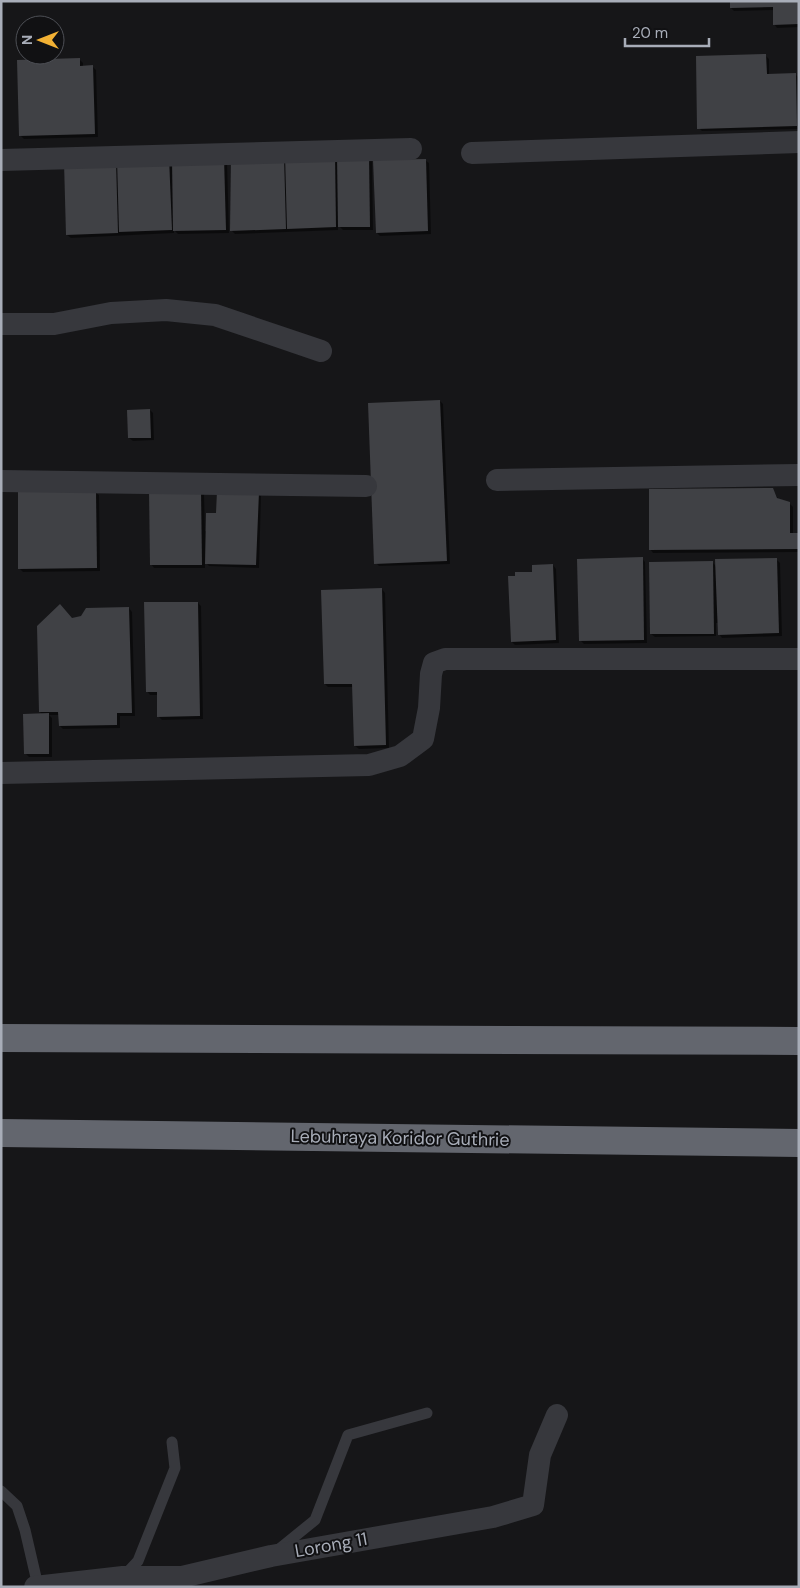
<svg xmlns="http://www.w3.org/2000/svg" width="800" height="1588" font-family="'DM Sans',sans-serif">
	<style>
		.shadow { fill: #0007 }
		.building { fill: #404145 }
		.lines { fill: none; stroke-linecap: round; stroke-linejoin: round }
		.service { stroke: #37383d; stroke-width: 11 }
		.minor { stroke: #37383d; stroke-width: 22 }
		.motorway { stroke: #63666e; stroke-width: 28 }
		.labels { text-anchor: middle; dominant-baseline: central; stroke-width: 4; stroke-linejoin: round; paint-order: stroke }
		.street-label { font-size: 18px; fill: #a8adb8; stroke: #111113 }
	</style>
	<rect width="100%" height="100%" fill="#161618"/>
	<g class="shadow">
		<polygon points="799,1 799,27 777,28 774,24 774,10 734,11 731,8"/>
		<polygon points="766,56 769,59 769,75 795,74 799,78 799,129 702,131 699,128"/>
		<polygon points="79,59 83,63 83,67 93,67 96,70 98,137 24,139 21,136"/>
		<polygon points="233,158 372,159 373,230 343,230 338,225 338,230 235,234 231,230"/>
		<polygon points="425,160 429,163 431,234 380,236 377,233"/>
		<polygon points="227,161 229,233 178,234 174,230 174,233 71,238 67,235 65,163"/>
		<polygon points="440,401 443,404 450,564 379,566 376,563"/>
		<polygon points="150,410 153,413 154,440 133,441 129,438"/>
		<polygon points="772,489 779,500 789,503 793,507 793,534 799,534 799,552 653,553 650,549"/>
		<polygon points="151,491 204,494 205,531 207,531 217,514 258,493 261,496 259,568 209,566 205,562 205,568 154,568 151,564"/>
		<polygon points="95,492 99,495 100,571 23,572 20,569"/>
		<polygon points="642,558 645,562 647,643 584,644 581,641"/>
		<polygon points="776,559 780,563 782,636 722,638 719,634 719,623 716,623 716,636 655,637 651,634 712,562 717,567"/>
		<polygon points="553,565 556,569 559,643 515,645 512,642 533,573"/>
		<polygon points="382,589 385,593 389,748 359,749 355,746 354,687 328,687 325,684"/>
		<polygon points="198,603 201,606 203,719 162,720 158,716 158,695 150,695 147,691"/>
		<polygon points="129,608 132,612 135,716 120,716 120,728 63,729 60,726 59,715 49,715 52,718 52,757 29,757 25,753 43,715 40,712 72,620"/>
	</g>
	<g class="building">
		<polygon points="730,1 799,1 799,24 773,25 773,7 730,8"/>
		<polygon points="766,54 767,74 796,73 797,126 697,129 696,56"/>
		<polygon points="80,58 80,66 93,65 95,134 19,136 17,60"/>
		<polygon points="335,154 336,227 287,229 285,155"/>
		<polygon points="337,154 369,154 370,227 338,227"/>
		<polygon points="284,155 286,229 230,231 231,157"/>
		<polygon points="169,157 172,230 119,232 117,159"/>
		<polygon points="224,157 226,230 173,231 172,159"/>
		<polygon points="426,159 428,231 376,233 373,160"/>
		<polygon points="116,160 118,233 66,235 64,162"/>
		<polygon points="440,400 447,561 374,564 368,403"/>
		<polygon points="150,409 151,438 128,438 127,410"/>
		<polygon points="773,488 777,498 790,502 790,533 799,533 799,549 649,550 649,489"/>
		<polygon points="149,489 201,489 202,565 150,565"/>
		<polygon points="96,491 97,568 18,569 18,492"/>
		<polygon points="217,491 259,492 256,565 205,564 206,513 216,513"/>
		<polygon points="643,557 644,640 579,641 577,559"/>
		<polygon points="777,558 779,633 718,635 715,559"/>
		<polygon points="713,561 714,634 650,634 649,562"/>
		<polygon points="553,564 556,640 511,642 508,576 515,576 515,572 532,572 532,565"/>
		<polygon points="382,588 386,745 354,746 352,684 324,684 321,590"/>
		<polygon points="144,602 198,602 200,716 157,717 157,692 146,692"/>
		<polygon points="60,604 72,618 81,616 86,608 129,607 132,713 117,713 117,725 59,726 58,712 39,712 37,626"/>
		<polygon points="49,713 49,754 24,754 23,714"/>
	</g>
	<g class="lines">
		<g class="service">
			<polyline points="1,1491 17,1506 25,1530 38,1586"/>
			<polyline points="278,1550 315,1520 348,1435 427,1413"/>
			<polyline points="124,1576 138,1561 175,1468 172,1442"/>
		</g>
		<g class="minor">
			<polyline points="472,153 799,142"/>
			<polyline points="1,160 411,149"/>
			<polyline points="1,324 54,324 111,313 166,310 215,315 321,351"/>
			<polyline points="497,480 799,475"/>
			<polyline points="1,481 366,486"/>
			<polyline points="1,773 369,765 400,756 423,739 429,708 431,674 434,663 445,659 799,659"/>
			<polyline points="35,1587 123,1577 182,1577 271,1556 493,1517 533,1505 540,1455 557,1415"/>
		</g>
		<g class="motorway">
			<polyline points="1,1038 799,1041"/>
			<polyline points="1,1133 799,1143"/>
		</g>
	</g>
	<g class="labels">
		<g class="street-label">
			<text transform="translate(400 1138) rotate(1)">Lebuhraya Koridor Guthrie</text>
			<text transform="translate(331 1545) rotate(-10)">Lorong 11</text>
		</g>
	</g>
	<rect width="800" height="1588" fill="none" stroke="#a8adb8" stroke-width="5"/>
	<g transform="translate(40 40) rotate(270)"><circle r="24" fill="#111113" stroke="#4d4f55"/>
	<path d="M0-4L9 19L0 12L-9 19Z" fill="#f2b134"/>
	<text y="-8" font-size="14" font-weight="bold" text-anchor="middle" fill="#a8adb8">N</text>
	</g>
	<path d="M625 38v8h84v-8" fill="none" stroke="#a8adb8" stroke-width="2.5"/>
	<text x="632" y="38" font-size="15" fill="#a8adb8" stroke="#111113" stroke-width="4" paint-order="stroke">20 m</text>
</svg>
